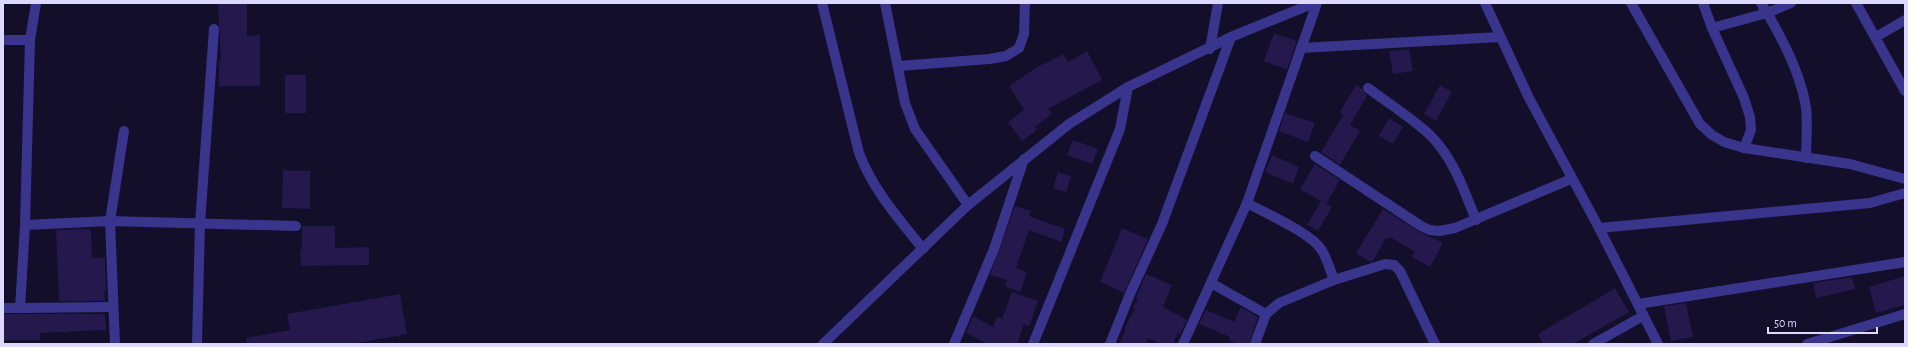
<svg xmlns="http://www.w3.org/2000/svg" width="1908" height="347" font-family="'Alegreya Sans',sans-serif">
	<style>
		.building { fill: #24184d }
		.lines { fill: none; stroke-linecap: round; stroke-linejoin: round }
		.minor { stroke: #39358d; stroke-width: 10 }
	</style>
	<rect width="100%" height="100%" fill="#130e2a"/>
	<g class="building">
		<polygon points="218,3 247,3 247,36 260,35 260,86 219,86 219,61 221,61"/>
		<polygon points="1274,33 1297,41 1287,70 1264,61"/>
		<polygon points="1409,49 1413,71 1393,74 1389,51"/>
		<polygon points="1087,51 1102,80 1048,109 1052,114 1035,127 1037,130 1022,141 1008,122 1024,110 1009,86 1037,67 1064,54 1068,62"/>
		<rect x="285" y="75" width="21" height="38"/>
		<polygon points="1356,85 1362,89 1367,96 1350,125 1360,131 1340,165 1321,152 1343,115 1340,112"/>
		<polygon points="1440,85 1452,92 1436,121 1424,114"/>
		<polygon points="1285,113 1315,123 1308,142 1279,131"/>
		<polygon points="1389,118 1403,127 1393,144 1379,136"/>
		<polygon points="1073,140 1098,149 1092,164 1067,155"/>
		<polygon points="1272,155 1299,167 1293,184 1265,172"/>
		<polygon points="1315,164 1340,180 1326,204 1300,189"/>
		<polygon points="283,170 310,171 310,209 282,208"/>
		<polygon points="1058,172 1071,176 1066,192 1053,188"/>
		<polygon points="1321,201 1332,207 1318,231 1307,225"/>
		<polygon points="1015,206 1031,211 1029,216 1065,229 1061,242 1029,230 1016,268 1027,272 1020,292 1005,286 1007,280 990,275"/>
		<polygon points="1383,209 1418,231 1443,243 1430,267 1412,257 1415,252 1390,237 1389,239 1386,238 1373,261 1370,262 1356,253"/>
		<polygon points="302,226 335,226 335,248 369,247 369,265 301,266 300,250 302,250"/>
		<polygon points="1122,228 1148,239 1124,293 1100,282"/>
		<polygon points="91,229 92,258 105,257 106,291 104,291 105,301 59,301 56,230"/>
		<polygon points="1146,274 1172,285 1163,307 1187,320 1180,334 1178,333 1173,344 1159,344 1148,338 1145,344 1119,344 1126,330 1124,329 1135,309 1133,308 1138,299 1136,298"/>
		<polygon points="1905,276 1905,305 1876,313 1869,287"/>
		<polygon points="1852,277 1855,289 1816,298 1813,283"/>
		<polygon points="1615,288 1629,312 1573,344 1543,344 1538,334"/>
		<polygon points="1012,292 1038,301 1029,326 1024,324 1017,344 988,344 966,333 973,316 993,327 997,317 1002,319"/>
		<polygon points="400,294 407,334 351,344 247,344 246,338 290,330 287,314"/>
		<polygon points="1686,303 1693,337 1671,341 1664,306"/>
		<polygon points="1241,307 1258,317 1249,344 1238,344 1229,340 1230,337 1199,324 1206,310 1234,322"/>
		<polygon points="3,314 105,314 106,330 40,333 40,340 3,340"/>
	</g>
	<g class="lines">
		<g class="minor">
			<path d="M822,3l37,150c14,37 40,66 64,96"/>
			<polyline points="885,3 905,103 915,129 968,205"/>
			<polyline points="1485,3 1529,98 1599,228 1658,344"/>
			<polyline points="1631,3 1700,124 1712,135 1724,142 1744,148 1850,164 1905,179"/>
			<polyline points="1703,3 1712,28 1744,98 1750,117 1751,130 1744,148"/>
			<path d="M1761,3c18,29 40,71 45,105 2,17 0,33 0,50"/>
			<polyline points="1856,3 1905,91"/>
			<polyline points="1712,28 1767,13 1791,3"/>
			<polyline points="1876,37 1905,20"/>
			<polyline points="3,40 30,40"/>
			<polyline points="1301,48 1500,37"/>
			<polyline points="1210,49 1218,3"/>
			<polyline points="899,66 989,59 1006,56 1019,48 1024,34 1025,3"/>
			<path d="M1368,88c20,15 42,29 61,46 24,23 35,56 47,86"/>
			<polyline points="1315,156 1421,226 1430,230 1439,231 1455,228 1571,179"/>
			<path d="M1247,203c18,10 64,30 74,46 6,9 9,21 13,31"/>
			<polyline points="25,225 110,221 296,226"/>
			<polyline points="1599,228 1870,203 1905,193"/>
			<polyline points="1211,283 1266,314"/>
			<polyline points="1638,304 1905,262"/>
			<polyline points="3,308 20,308 25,225 30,40 36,3"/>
			<polyline points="20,308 113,307"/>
			<polyline points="115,344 110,221 124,131"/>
			<polyline points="197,344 200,223 214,29"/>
			<polyline points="823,344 968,205 1069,124 1128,87 1231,37 1314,3"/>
			<polyline points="954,344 994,249 1024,159"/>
			<polyline points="1033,344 1120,129 1128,87"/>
			<polyline points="1110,344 1130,294 1162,224 1231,37"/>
			<polyline points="1183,344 1247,203 1317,3"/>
			<polyline points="1255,344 1266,314 1279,303 1334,280 1385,264 1394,265 1400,271 1435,344"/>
			<polyline points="1593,344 1643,316"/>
			<polyline points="1807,344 1905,314"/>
		</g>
	</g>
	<rect width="1908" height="347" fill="none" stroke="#ddd8ff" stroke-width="8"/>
	<path d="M1768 327v6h109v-6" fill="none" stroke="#ddd8ff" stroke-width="2"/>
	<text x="1774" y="327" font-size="12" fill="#ddd8ff" stroke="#130e2a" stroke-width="3" paint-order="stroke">50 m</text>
</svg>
